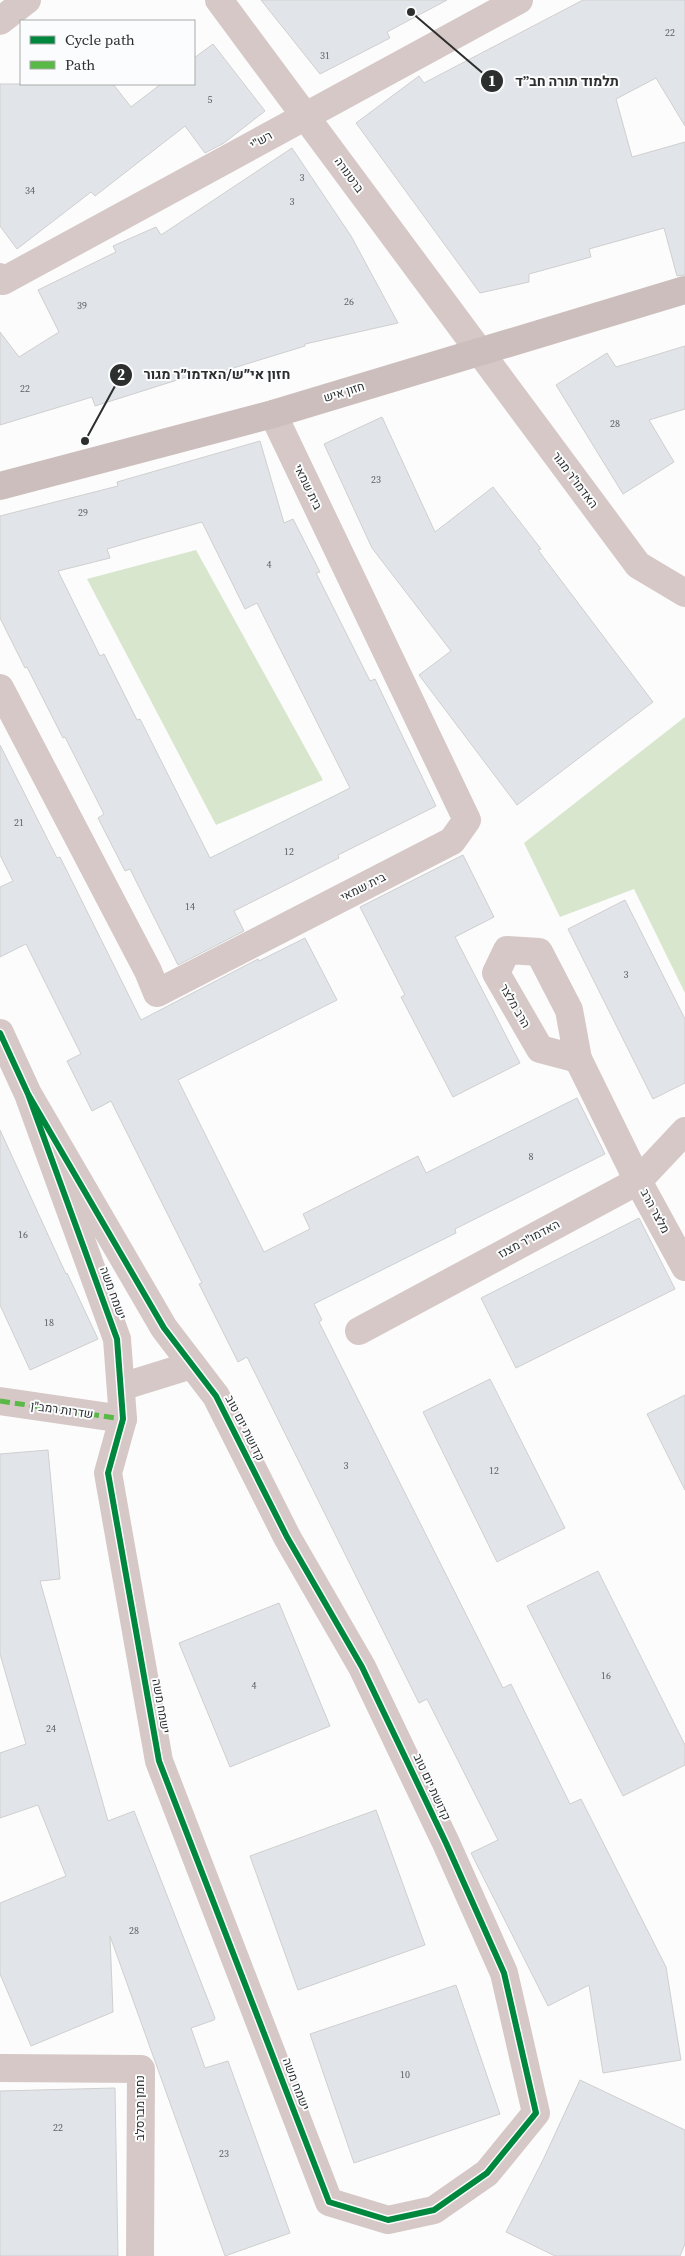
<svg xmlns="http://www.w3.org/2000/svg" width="685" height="2256" font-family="'Source Serif 4',Heebo,serif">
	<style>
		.green { fill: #d7e6cc }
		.building { fill: #e1e4e9; stroke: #cfcfcf; fill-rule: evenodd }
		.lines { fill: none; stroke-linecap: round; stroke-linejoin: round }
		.street { stroke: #d5c8c6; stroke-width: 28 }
		.secondary { stroke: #ccbebc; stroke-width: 28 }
		.quiet { stroke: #58b947; stroke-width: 5; stroke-dasharray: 10 5; stroke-linecap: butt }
		.cycleway-casing { stroke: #fbfcfd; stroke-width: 9 }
		.cycleway { stroke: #00873e; stroke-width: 6 }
		.labels { text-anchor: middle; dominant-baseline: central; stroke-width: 4; stroke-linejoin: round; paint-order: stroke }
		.number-label { font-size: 10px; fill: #5c5e5f }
		.street-label { font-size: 12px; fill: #2d2e2e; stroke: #fbfcfd }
		.leader { fill: none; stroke: #2d2e2e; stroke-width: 2 }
		.callout-dot { fill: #2d2e2e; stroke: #fbfcfd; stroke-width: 2 }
		.mark-label { font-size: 15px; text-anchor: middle; font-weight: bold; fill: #fff }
		.callout-label { font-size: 14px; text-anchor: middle; font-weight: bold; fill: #2d2e2e; stroke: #fbfcfd; stroke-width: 4; stroke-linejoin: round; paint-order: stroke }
	</style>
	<rect width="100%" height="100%" fill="#fcfcfc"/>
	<g class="green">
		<polygon points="196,550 323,780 216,825 87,579"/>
		<polygon points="685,717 685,993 634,889 560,917 524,843"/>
	</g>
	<g class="building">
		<polygon points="261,0 447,0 387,32 390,38 320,74"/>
		<polygon points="583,0 685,0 685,126 656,78 616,99 632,157 685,142 685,275 677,276 664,228 589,249 591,257 529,274 529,282 480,293 356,123 419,76 424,83"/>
		<polygon points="213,44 265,111 224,143 205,153 185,126 95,196 91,192 17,249 0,226 0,84 113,84 131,107 161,84 194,84 194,58"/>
		<polygon points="292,148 351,236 398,323 305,344 305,346 214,374 212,369 95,406 92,397 0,425 0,332 19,357 59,332 38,290 116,252 113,246 156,227 161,235"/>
		<polygon points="685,346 685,409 649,420 674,462 623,494 556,385 607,353 616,367"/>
		<polygon points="382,417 435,532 493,487 541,549 538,550 653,702 517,805 419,675 451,651 372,548 324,444"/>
		<path d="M260,441l24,82 9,-4 27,53 -4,1 54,108 5,-2 61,127 -98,49 1,3 -105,53 10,20 -66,34 -48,-96 -5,2 -27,-53 6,-4 -39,-77 -2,1 -36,-71 -2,1 -25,-50v-102l118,-30 -1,-4zM202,522l43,87 12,-6 93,185 -140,70 -70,-139 -3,1 -33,-66 -4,2 -42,-85 52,-13 -3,-9z"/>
		<polygon points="0,745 57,858 60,857 141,1020 258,959 259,961 305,938 337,1000 178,1080 264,1252 310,1229 303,1214 418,1156 426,1173 577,1098 605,1154 455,1229 456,1233 314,1304 322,1320 319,1322 503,1688 511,1684 570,1804 581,1799 666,1967 681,2060 603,2073 589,1985 548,2006 471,1853 498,1840 427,1699 419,1703 247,1357 238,1362 199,1284 202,1283 111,1101 92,1111 67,1061 81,1054 26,944 0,957 0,887 13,881 0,855"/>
		<polygon points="463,855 494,917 455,937 520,1063 453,1097 401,997 405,995 360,907"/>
		<polygon points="625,900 685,1019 685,1083 653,1099 568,929"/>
		<polygon points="0,1130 66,1274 67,1273 98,1339 30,1370 0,1305"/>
		<polygon points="639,1218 675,1289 516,1368 481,1298"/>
		<polygon points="490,1379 565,1528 497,1562 423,1412"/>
		<polygon points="685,1395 685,1490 647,1414"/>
		<polygon points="48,1450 60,1579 40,1581 108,1821 134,1811 215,2018 214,2020 191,2028 205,2068 228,2061 290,2233 225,2256 110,1936 113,2012 31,2046 0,1974 0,1903 66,1876 38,1805 0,1818 0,1753 26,1744 0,1654 0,1454"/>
		<polygon points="598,1571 685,1745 685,1765 623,1796 527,1606"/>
		<polygon points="279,1603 330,1726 230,1767 179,1643"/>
		<polygon points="376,1810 425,1945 298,1990 250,1856"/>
		<polygon points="456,1985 500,2114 354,2163 310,2034"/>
		<polygon points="580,2080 685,2130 685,2244 680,2256 555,2256 506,2232 543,2160"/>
		<polygon points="115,2088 118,2256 0,2256 0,2091"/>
	</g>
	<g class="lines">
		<g class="street">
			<polyline points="219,0 638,565 685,593"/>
			<polyline points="0,21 27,0"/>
			<polyline points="0,277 3,281 519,0"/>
			<polyline points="0,688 148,971 157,993 452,841 467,820 273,414"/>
			<polygon points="507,950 539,952 569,1010 578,1059 540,1049 496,973"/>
			<polyline points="0,1033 28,1094 117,1339 123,1419 108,1473 159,1761 329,2202 388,2220 434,2210 487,2173 536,2113 504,1973 446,1843 362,1667 287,1537 216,1396 164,1328 28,1094"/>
			<polyline points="578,1059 638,1181 685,1267"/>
			<polyline points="359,1331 638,1181 685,1131"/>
			<polyline points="121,1387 192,1365"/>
			<polyline points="0,1401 123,1419"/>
			<polyline points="0,2068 141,2069 140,2256"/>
		</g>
		<polyline class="secondary" points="0,486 273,414 685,290"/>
		<polyline class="quiet" points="0,1401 123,1419"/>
		<defs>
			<polyline id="cycleway" points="0,1033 28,1094 117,1339 123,1419 108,1473 159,1761 329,2202 388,2220 434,2210 487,2173 536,2113 504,1973 446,1843 362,1667 287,1537 216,1396 164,1328 28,1094"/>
		</defs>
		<use href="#cycleway" class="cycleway-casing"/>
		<use href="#cycleway" class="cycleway"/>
	</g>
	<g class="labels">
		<g class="number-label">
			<text x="670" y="32">22</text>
			<text x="325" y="55">31</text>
			<text x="210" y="99">5</text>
			<text x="302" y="177">3</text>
			<text x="30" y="190">34</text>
			<text x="292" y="201">3</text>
			<text x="349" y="301">26</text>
			<text x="82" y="305">39</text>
			<text x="25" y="388">22</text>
			<text x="615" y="423">28</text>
			<text x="376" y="479">23</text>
			<text x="83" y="512">29</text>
			<text x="269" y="564">4</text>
			<text x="19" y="822">21</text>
			<text x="289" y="851">12</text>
			<text x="190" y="906">14</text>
			<text x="626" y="974">3</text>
			<text x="531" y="1156">8</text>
			<text x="23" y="1234">16</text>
			<text x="49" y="1322">18</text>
			<text x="346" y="1465">3</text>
			<text x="494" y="1470">12</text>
			<text x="606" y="1675">16</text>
			<text x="254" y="1685">4</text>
			<text x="51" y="1728">24</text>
			<text x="134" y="1930">28</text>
			<text x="405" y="2074">10</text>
			<text x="58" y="2127">22</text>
			<text x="224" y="2153">23</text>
		</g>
		<g class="street-label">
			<text transform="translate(261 140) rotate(-29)">רש"י</text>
			<text transform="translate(349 175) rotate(54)">ברטנורה</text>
			<text transform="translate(344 392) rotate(-17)">חזון איש</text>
			<text transform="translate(575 480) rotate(53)">האדמו"ר מגור</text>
			<text transform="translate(308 487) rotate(64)">בית שמאי</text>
			<text transform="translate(363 887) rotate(-27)">בית שמאי</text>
			<text transform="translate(515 1006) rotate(60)">הרב מלצר</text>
			<text transform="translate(655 1211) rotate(62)">מלצר הרב</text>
			<text transform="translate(529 1239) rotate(-28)">האדמו"ר מצנז</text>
			<text transform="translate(113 1293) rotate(70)">ישמח משה</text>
			<text transform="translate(62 1410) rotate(8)">שדרות רמב"ן</text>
			<text transform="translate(245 1428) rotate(63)">קדושת יום טוב</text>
			<text transform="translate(161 1706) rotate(80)">ישמח משה</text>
			<text transform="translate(432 1787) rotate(65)">קדושת יום טוב</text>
			<text transform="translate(296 2084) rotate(69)">ישמח משה</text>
			<text transform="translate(140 2108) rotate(-90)">נחמן מברסלב</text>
		</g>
	</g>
	<path class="leader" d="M411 12L492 81M85 441L121 375"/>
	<g class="callout-dot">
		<circle cx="411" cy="12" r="5"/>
		<circle cx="85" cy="441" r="5"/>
		<circle cx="492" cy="81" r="12"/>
		<circle cx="121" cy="375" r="12"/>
	</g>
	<g class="mark-label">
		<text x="492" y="86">1</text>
		<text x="121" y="380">2</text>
	</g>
	<g class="callout-label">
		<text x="567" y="86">תלמוד תורה חב”ד</text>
		<text x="217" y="379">חזון אי״ש/האדמו״ר מגור</text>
	</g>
	<rect x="20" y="20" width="175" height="65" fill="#fbfcfd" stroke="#a9aaaa"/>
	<rect x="30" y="36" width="25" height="8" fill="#00873e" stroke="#a9aaaa"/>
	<text x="65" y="45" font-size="15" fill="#2d2e2e">Cycle path</text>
	<rect x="30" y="61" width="25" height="8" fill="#58b947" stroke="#a9aaaa"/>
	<text x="65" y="70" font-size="15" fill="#2d2e2e">Path</text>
</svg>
